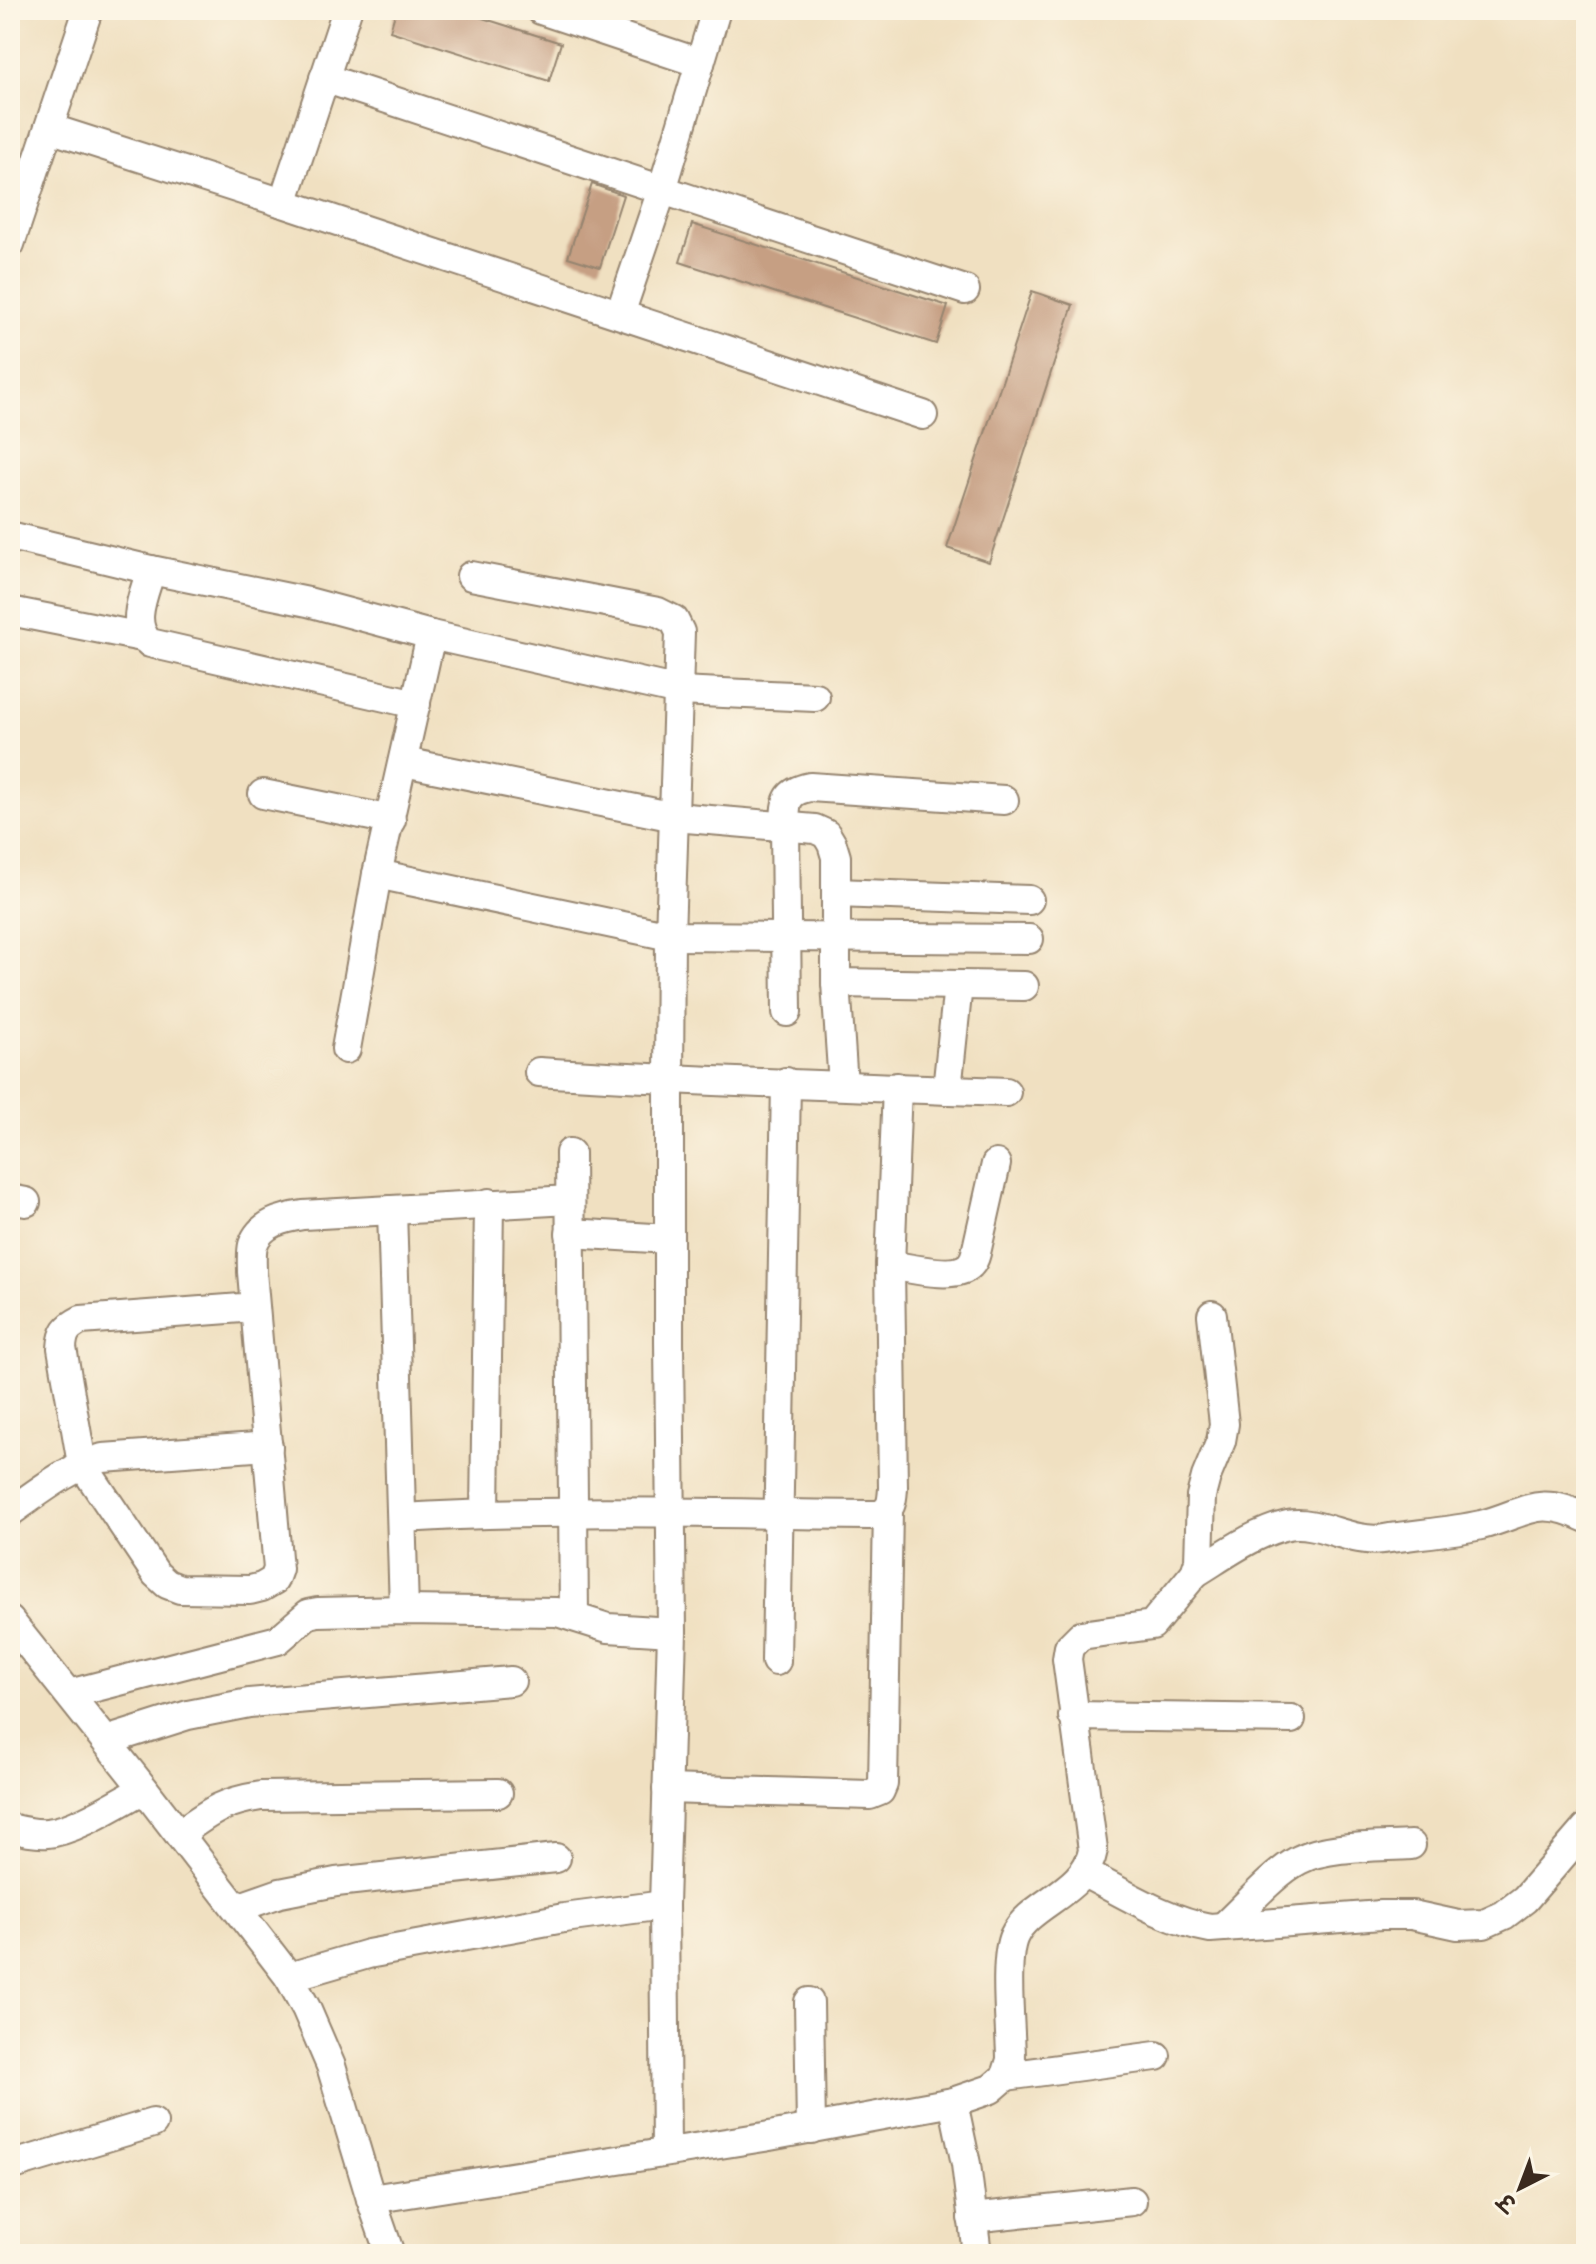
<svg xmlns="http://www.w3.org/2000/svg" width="1596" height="2264" font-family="'Architects Daughter','Playpen Sans Deva',sans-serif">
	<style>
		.building { fill: #c69f83 }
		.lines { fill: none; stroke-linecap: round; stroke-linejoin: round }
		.minor-casing { stroke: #968570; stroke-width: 32 }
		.minor { stroke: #fff; stroke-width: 28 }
	</style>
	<rect width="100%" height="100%" fill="#fcf5e5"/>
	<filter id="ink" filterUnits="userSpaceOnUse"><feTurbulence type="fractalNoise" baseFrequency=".0125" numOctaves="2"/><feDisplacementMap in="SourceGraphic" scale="16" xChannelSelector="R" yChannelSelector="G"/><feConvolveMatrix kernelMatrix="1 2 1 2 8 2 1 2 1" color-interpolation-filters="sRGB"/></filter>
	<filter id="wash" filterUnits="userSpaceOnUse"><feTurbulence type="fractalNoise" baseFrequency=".006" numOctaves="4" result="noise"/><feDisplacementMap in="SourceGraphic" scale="32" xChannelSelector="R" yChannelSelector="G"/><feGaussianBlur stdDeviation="1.8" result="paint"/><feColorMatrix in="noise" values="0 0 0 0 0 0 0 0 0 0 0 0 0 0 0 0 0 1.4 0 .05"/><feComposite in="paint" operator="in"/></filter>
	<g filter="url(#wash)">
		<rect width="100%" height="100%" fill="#f0e0c1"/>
		<g id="blocks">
			<g class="building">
				<polygon points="396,10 457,10 561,43 549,81 390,31"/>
				<polygon points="592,184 623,195 600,267 568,257"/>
				<polygon points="692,224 948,306 936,344 680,262"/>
				<polygon points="1032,291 1073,305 989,562 947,548"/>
			</g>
		</g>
	</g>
	<g filter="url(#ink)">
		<use href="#blocks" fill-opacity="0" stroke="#968570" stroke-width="2"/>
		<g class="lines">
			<defs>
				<g id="minor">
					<polyline points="541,10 700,63"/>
					<polyline points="324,78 965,290"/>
					<polyline points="49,128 283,203 923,415"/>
					<polyline points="283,203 347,10"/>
					<polyline points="10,244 88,10"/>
					<polyline points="620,314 662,190 716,10"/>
					<polyline points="10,536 151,570 308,602 431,635 679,691 815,697"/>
					<path d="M151,570c-6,22 -23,55 -1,73l266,61"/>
					<polyline points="471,576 658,612 674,620 680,632 670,936 669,1081 669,1342 672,1632 664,1905 666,2151"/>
					<polyline points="10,611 142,637"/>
					<polyline points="404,762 675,817 815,829 826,834 832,844 836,857 836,983 843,1085"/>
					<polyline points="263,794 391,820"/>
					<polyline points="377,874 670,936 1029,939"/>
					<polyline points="836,893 1029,900"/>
					<polyline points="836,983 1024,986"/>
					<path d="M787,1012l-2,-186c1,-23 -1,-34 25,-39l194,13"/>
					<polyline points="346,1049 377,874 431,635"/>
					<path d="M539,1072c155,10 311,14 467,20"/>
					<polyline points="947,1090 958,985"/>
					<polyline points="570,1153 574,1617"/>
					<polyline points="10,1199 26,1202"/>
					<polyline points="392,1210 404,1610"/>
					<polyline points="570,1233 669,1239"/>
					<path d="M890,1265c19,3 66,15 80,0 3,-3 5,-8 6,-12l20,-89"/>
					<path d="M255,1307l-174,13c-14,7 -18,12 -19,28l20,116 74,110 11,10 13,5 70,1 12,-3 12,-7 4,-11 -26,-297c0,-8 -1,-19 1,-27 7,-22 31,-27 50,-30l267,-15"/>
					<path d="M10,1512c30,-21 58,-44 93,-54l165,-12"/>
					<polyline points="485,1513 489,1203"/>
					<path d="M402,1518c160,-10 318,-4 477,-3 13,-6 13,-13 14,-27l-3,-223 7,-178"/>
					<path d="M1195,1573c28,-17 60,-41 93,-48 31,-6 62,19 96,14 32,-5 66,-7 97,-14 46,-12 56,-31 105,-7"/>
					<polyline points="10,1621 144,1789 289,1977 306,2008 331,2066 371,2199 390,2254"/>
					<polyline points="776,1661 786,1082"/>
					<polyline points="69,1694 278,1640 308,1614 318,1612 404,1610 557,1612 608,1628 672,1632"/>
					<polyline points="1073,1716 1291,1719"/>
					<polyline points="106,1741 188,1715 249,1703 511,1681"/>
					<polyline points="667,1789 870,1795 880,1791 883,1784 888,1511"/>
					<path d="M10,1828c12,3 25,6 37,5 28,-2 72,-31 97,-44"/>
					<path d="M179,1834c32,-23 43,-32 82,-38l237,-3"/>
					<path d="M1084,1873c40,20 81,47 126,55l171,-13h31l46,10 26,-1 20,-9 21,-16 61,-71"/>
					<polyline points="237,1908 280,1893 336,1882 556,1858"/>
					<path d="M1223,1927c22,-20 51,-54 76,-67 28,-15 80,-13 112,-15"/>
					<polyline points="289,1977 368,1954 564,1918 664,1905"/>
					<polyline points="809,2002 811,2129"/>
					<polyline points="1006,2076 1156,2056"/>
					<polyline points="953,2102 966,2164 977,2254"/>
					<polyline points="10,2166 153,2123"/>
					<path d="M371,2199l393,-62 189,-35 38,-13 15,-13 5,-16c0,-29 -8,-101 3,-124 15,-33 72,-44 79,-86l-26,-191 2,-12 12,-12 71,-10 43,-52 4,-12 2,-65 5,-19 15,-36 3,-17 -12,-109"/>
					<polyline points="972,2218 1132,2201"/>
				</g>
			</defs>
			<use href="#minor" class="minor-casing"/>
			<use href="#minor" class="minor"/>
		</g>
	</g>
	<rect width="1596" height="2264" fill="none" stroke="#fcf5e5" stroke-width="40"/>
	<g transform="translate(1520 2188) rotate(222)" stroke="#fcf5e5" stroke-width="6" paint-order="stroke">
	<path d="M0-6L14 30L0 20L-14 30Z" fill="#3b2a1e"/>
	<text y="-12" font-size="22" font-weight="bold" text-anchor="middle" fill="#3b2a1e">उ</text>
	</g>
</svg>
